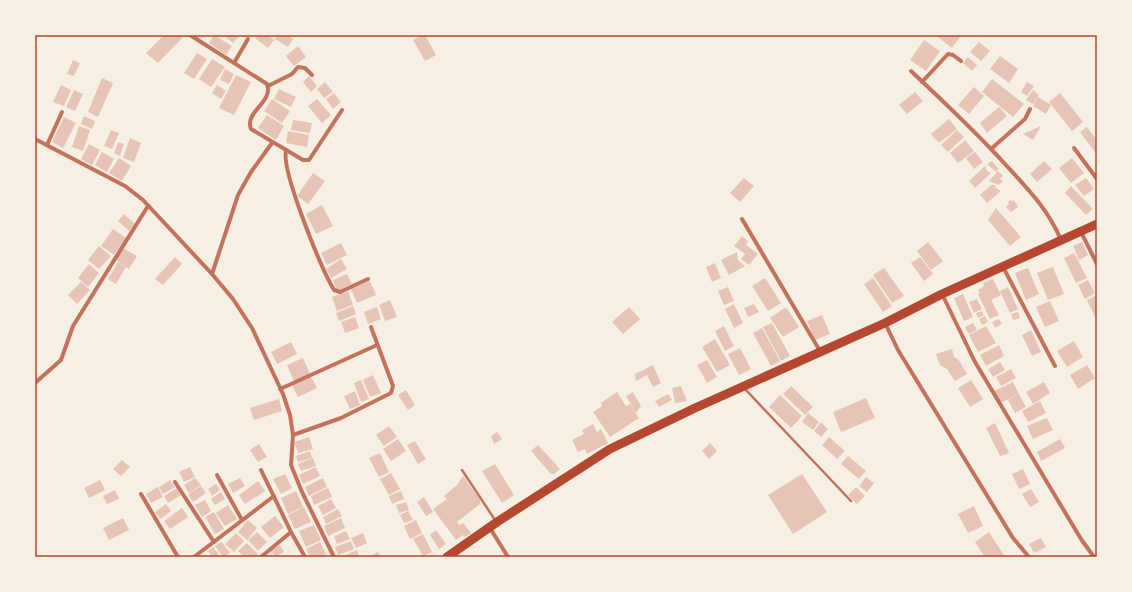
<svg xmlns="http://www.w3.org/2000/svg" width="1132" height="592" font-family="'IBM Plex Sans',sans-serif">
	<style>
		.building { fill: #e6c5b7 }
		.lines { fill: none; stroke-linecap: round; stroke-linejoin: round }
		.service { stroke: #c5725c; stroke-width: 2.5 }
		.minor { stroke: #c5725c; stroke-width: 4 }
		.trunk { stroke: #b5482f; stroke-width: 9 }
		.neatline { fill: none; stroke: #b5482f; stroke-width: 1.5 }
	</style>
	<rect width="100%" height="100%" fill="#f6efe4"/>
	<g class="building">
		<polygon points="164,35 181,35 183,37 158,63 146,53"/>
		<polygon points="214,35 232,46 226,55 209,43"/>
		<polygon points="223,35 240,35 233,43"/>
		<polygon points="257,35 267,35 274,40 268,48 255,38"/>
		<polygon points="277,35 287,35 293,39 288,47 275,39"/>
		<polygon points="423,35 425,35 436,55 425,61 413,40"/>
		<polygon points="935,35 959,35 961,36 952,48"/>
		<polygon points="924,40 940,51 926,71 910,60"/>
		<polygon points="979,42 990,51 981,61 970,52"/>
		<polygon points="298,46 306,57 294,66 286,56"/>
		<polygon points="197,53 207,59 194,79 184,73"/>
		<polygon points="1000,56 1018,69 1009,83 990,69"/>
		<polygon points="968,57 977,65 972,71 963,63"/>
		<polygon points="212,59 225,67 211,87 199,79"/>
		<polygon points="73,60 80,63 74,76 67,74"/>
		<polygon points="225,69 234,74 229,84 220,80"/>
		<polygon points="236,75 251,82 234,115 219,108"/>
		<polygon points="309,76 317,86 311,92 303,82"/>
		<polygon points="102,78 113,83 98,117 88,112"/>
		<polygon points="992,79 1024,104 1013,117 982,92"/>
		<polygon points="325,82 333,92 324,98 317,89"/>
		<polygon points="1027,82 1034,86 1027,96 1021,92"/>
		<polygon points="61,85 71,90 64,106 53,102"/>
		<polygon points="217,85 226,91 221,99 212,93"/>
		<polygon points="974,87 984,96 969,114 958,105"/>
		<polygon points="279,89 296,97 291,107 274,99"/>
		<polygon points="74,90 83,94 75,111 66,107"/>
		<polygon points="1033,90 1039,95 1033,104 1026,100"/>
		<polygon points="915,92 923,101 907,114 899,105"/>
		<polygon points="334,93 341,102 333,109 326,99"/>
		<polygon points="1060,93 1083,122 1072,131 1049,102"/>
		<polygon points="1038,97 1051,105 1046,114 1033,106"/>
		<polygon points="272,99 290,111 282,123 264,111"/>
		<polygon points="317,99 331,115 322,123 308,106"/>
		<polygon points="999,107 1007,116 987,133 980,123"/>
		<polygon points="267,115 284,126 276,140 258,128"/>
		<polygon points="84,116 95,121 92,129 81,124"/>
		<polygon points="64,117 76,123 63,148 52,142"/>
		<polygon points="949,119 957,129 939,143 931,134"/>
		<polygon points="293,120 312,123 310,133 291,130"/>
		<polygon points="79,126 90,130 83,151 72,147"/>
		<polygon points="1041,126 1033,140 1023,134"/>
		<polygon points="1087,127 1097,140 1097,155 1080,132"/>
		<polygon points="111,130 119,133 112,149 104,146"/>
		<polygon points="957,130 964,137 948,152 941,145"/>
		<polygon points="288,131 309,135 307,147 286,143"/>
		<polygon points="130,138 141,143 134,162 123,158"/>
		<polygon points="965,140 974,151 958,163 950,153"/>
		<polygon points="118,142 124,144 120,156 114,153"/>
		<polygon points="89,144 100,150 92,165 81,159"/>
		<polygon points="102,152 114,159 107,172 95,165"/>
		<polygon points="975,152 983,162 974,169 966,158"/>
		<polygon points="119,158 131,166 122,181 109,173"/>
		<polygon points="1072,158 1084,173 1071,183 1059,168"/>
		<polygon points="992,161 999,169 996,172 987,164"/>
		<polygon points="1044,161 1052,169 1037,182 1030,174"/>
		<polygon points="985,166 987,171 991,173 975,188 969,181"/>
		<polygon points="998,171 1003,176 1000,179 1003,181 999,185 989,181"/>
		<polygon points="313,173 325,181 308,204 297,196"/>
		<polygon points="744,178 754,186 740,202 730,193"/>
		<polygon points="1086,178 1094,189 1084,196 1075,185"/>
		<polygon points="991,185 995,185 996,188 1001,191 987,203 980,195"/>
		<polygon points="1071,186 1093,209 1086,215 1065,193"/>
		<polygon points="1010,200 1012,201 1014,200 1018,207 1011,212 1006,207 1009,204 1008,202"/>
		<polygon points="322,205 333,226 316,234 306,214"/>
		<polygon points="996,208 1021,237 1010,246 988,220"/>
		<polygon points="124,214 135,224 129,231 118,221"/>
		<polygon points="113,229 126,238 114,255 101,246"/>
		<polygon points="742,236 748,241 746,245 758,254 749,265 741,259 745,254 734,246"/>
		<polygon points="928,242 943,261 931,270 917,251"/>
		<polygon points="1082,242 1088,255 1079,260 1073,246"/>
		<polygon points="341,243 347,255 327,265 321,253"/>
		<polygon points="99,246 111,256 99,269 88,260"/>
		<polygon points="123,248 137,256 129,269 116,260"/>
		<polygon points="737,252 738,260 745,266 729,275 721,260"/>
		<polygon points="1074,253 1087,278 1076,283 1064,258"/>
		<polygon points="175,257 182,264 163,285 155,279"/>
		<polygon points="920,257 933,274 924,281 911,263"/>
		<polygon points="341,259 347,269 331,278 326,269"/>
		<polygon points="118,262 126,267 116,284 108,279"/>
		<polygon points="715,263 721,278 712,282 706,267"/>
		<polygon points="89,264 99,273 88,287 78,278"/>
		<polygon points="1053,267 1064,294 1048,300 1037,273"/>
		<polygon points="884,268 904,296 892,303 873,275"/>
		<polygon points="1028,268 1039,294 1026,300 1015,273"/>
		<polygon points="347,274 352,284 337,291 333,280"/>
		<polygon points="765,278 781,303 768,311 752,286"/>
		<polygon points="873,278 892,306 883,312 864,284"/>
		<polygon points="993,279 1001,295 991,300 986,290 999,315 990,319 978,294 980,293 978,290 984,286 983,283"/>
		<polygon points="1088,280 1095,293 1085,299 1078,285"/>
		<polygon points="370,281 376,295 357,303 351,289"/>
		<polygon points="81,282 90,290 77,304 68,295"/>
		<polygon points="728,287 734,301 724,305 718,291"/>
		<polygon points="1008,287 1018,309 1010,313 1000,291"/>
		<polygon points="348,291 353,305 337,311 332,297"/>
		<polygon points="963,294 973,317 964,321 954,298"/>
		<polygon points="1097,295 1097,317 1095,317 1087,300"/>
		<polygon points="977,299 982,309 974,313 969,302"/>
		<polygon points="390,300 397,317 385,321 379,305"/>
		<polygon points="1050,301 1059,321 1045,327 1036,307"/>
		<polygon points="734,304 743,323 734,328 725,309"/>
		<polygon points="754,304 759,312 748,317 744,308"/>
		<polygon points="353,306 356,314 339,321 336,313"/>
		<polygon points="377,307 381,319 368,324 364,312"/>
		<polygon points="629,307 640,319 623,334 612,322"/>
		<polygon points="786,307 799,327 783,337 770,318"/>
		<polygon points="982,311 984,315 978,318 976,313"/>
		<polygon points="1018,312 1020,318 1013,320 1011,314"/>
		<polygon points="822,315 830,334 815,340 807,321"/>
		<polygon points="985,316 988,322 982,325 979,319"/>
		<polygon points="355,317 359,328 345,333 341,322"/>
		<polygon points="999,319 1002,324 995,328 992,322"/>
		<polygon points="772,323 790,356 781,361 763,327"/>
		<polygon points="973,323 977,330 969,334 965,327"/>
		<polygon points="724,326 734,346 725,351 715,331"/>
		<polygon points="986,326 996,343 978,352 969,335"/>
		<polygon points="762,328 780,361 771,366 753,333"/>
		<polygon points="1031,330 1041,352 1032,356 1022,335"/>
		<polygon points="715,339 730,365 717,372 702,347"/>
		<polygon points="1074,341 1083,357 1067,367 1057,351"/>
		<polygon points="291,342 297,354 277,364 271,352"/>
		<polygon points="999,345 1004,356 986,366 980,355"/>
		<polygon points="740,348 751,369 739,375 728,354"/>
		<polygon points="952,349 954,357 958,359 967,374 955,381 947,369 940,365 936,354"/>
		<polygon points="303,358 310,374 294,381 287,365"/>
		<polygon points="707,360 717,377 707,383 697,365"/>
		<polygon points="1000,362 1005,370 993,377 988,369"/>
		<polygon points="653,365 661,383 653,387 647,375 636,381 635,374"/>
		<polygon points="1087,365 1095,378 1078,389 1070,375"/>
		<polygon points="1011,369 1016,378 1001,386 996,377"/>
		<polygon points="310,375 317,388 298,397 292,385"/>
		<polygon points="373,375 381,393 370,397 363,380"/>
		<polygon points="361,380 369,399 361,402 354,383"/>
		<polygon points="971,380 983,399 970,407 958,388"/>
		<polygon points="1013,382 1019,394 1000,403 994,391"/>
		<polygon points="1044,382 1050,393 1033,404 1026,392"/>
		<polygon points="681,386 687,401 675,403 672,388"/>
		<polygon points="791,386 813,407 805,415 783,394"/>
		<polygon points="406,390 415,405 408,410 398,395"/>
		<polygon points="355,391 360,405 350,409 344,396"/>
		<polygon points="617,392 626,406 630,404 639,418 610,437 593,412 602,406 601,403"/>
		<polygon points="633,392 641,406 636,413 626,396"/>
		<polygon points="668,394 672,400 659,407 655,401"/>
		<polygon points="1019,394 1026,407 1015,413 1008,400"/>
		<polygon points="780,395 802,416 791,428 769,407"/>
		<polygon points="866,398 875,418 841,432 833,412"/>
		<polygon points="279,399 282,411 254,420 250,408"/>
		<polygon points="1040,401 1046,413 1028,422 1022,411"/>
		<polygon points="808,413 819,422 813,430 802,422"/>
		<polygon points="1047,418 1053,430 1033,439 1027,426"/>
		<polygon points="821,422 828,429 821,437 814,431"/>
		<polygon points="995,423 1009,453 1000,456 986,428"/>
		<polygon points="593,424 597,432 601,429 608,443 587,454 585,449 578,452 572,440 584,434 582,430"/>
		<polygon points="389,426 397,437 384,446 376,435"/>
		<polygon points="497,432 502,439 494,444 491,436"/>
		<polygon points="309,437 313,449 298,453 294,442"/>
		<polygon points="829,437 845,451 837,459 822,445"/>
		<polygon points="398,439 406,451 391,461 383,449"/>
		<polygon points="1060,439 1065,448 1041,461 1037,452"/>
		<polygon points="415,441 426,459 418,464 407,445"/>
		<polygon points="710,443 717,451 709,459 702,451"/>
		<polygon points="259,444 267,457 258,462 250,450"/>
		<polygon points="538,445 560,469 554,474 551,474 531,451"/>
		<polygon points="310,451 312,458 298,462 296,456"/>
		<polygon points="380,453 389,472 379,477 369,458"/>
		<polygon points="848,456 866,471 859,479 841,464"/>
		<polygon points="313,458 316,466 301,471 298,464"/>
		<polygon points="122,460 130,467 121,476 113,469"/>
		<polygon points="495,464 514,495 502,503 482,471"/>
		<polygon points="190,467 195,477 184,482 179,472"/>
		<polygon points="316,467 320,476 303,484 299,475"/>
		<polygon points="1023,469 1030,484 1019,489 1012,474"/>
		<polygon points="391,473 400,489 389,495 380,479"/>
		<polygon points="285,474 292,488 281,494 273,479"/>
		<polygon points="802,474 827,512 793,534 768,495"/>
		<polygon points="463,476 480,500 480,504 457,522 459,525 463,523 471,533 465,537 463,535 456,540 433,509 447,499 444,496 457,485"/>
		<polygon points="866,477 874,483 867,492 859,486"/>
		<polygon points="195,478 201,485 189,493 184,485"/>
		<polygon points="240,478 245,486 233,493 228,484"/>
		<polygon points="323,478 327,487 309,496 305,487"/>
		<polygon points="100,480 105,490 89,498 84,488"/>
		<polygon points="170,480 175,487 163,494 159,487"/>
		<polygon points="258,481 265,491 245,504 239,495"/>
		<polygon points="216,484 220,490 212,496 208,489"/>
		<polygon points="201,486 206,493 193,502 188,494"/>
		<polygon points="158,487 163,497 151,503 146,494"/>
		<polygon points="856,487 865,496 857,504 848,495"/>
		<polygon points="177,488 181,495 168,503 164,496"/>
		<polygon points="328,488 332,497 314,505 311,496"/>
		<polygon points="1031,489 1039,502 1030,507 1022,494"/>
		<polygon points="115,490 119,499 107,504 103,496"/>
		<polygon points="296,491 303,507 288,514 281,498"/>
		<polygon points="401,491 404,499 392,504 389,496"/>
		<polygon points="221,492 225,499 215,505 211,499"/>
		<polygon points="424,497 433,512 426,516 417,502"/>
		<polygon points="331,499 336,508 323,515 318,506"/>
		<polygon points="205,500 211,511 202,517 195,505"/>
		<polygon points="406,502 409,510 399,513 396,505"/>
		<polygon points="166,504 171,511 161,519 155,512"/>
		<polygon points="228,505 237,519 225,526 216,513"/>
		<polygon points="974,506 983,526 968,533 958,514"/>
		<polygon points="304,507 311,522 295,529 288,515"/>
		<polygon points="182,508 188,517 170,529 164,521"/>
		<polygon points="338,509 342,516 326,524 323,517"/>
		<polygon points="408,511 413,520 404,523 400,515"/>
		<polygon points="214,512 224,529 215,534 205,517"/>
		<polygon points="275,516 284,527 270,538 261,527"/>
		<polygon points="123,518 129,530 109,540 103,528"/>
		<polygon points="341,518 345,528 328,536 324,526"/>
		<polygon points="248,520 257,528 247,540 238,532"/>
		<polygon points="416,520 422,533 410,539 404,526"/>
		<polygon points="314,525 321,540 306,547 299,531"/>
		<polygon points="436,530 446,544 439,549 430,535"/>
		<polygon points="346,531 350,539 337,544 334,536"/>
		<polygon points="257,532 267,542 258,551 248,540"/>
		<polygon points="989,532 1005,557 985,557 975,542"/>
		<polygon points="236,533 244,541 234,552 225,544"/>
		<polygon points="363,533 367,543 356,548 351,538"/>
		<polygon points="423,534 432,552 423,556 413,539"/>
		<polygon points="1041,538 1046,547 1034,553 1029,544"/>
		<polygon points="351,541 354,549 338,555 335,547"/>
		<polygon points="222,542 230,553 223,557 215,546"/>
		<polygon points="320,542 327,557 310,557 306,549"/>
		<polygon points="247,543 258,554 254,557 244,557 238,551"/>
		<polygon points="280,545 284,552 275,557 270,550"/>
		<polygon points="213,547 221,557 212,557 208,551"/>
		<polygon points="357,550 359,557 341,557"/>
		<polygon points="378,552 381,557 369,557"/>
	</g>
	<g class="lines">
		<g class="service">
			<polyline points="745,389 851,501"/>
			<polyline points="462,470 495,520"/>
		</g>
		<g class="minor">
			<path d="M190,35l77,49c7,18 -23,28 -16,45l52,31h6l33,-50"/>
			<polyline points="234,63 248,39"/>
			<path d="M911,71c32,30 64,60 94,93 22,24 43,45 56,76"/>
			<polyline points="922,82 948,54 953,55 961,61"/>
			<polyline points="268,86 292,74 298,67 305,68 312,75"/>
			<polyline points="35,139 125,186 143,200 212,274 233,299 252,328 283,394 290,415 293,435 291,465 302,492 334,557"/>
			<polyline points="47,145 62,112"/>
			<polyline points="1074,148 1097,179"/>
			<polyline points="991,149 1025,119 1030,109"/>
			<path d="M286,151c-5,20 36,119 48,139l6,2 28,-13"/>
			<polyline points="742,219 820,351"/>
			<polyline points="1081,232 1097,264"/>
			<polyline points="1003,267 1055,366"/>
			<polyline points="212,274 238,195 251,172 272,143"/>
			<polyline points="942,294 975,362 1081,539 1094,557"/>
			<polyline points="885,323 898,350 1013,538 1029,557"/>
			<polyline points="35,383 61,360 73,326 148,206"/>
			<polyline points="280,389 377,345"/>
			<polyline points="293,435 341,418 391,393 393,386 371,327"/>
			<polyline points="261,470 291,532 305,557"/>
			<polyline points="217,475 242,520"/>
			<polyline points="175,482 214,542"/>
			<polyline points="141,494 178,557"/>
			<polyline points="490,528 508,557"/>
			<polyline points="194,557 274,496"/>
			<polyline points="261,557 291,532"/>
		</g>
		<polyline class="trunk" points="447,557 497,522 610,449 695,408 885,323 942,294 1097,224"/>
	</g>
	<rect width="1132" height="592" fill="none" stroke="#f6efe4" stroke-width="72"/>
	<rect x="36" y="36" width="1060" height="520" class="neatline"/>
</svg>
